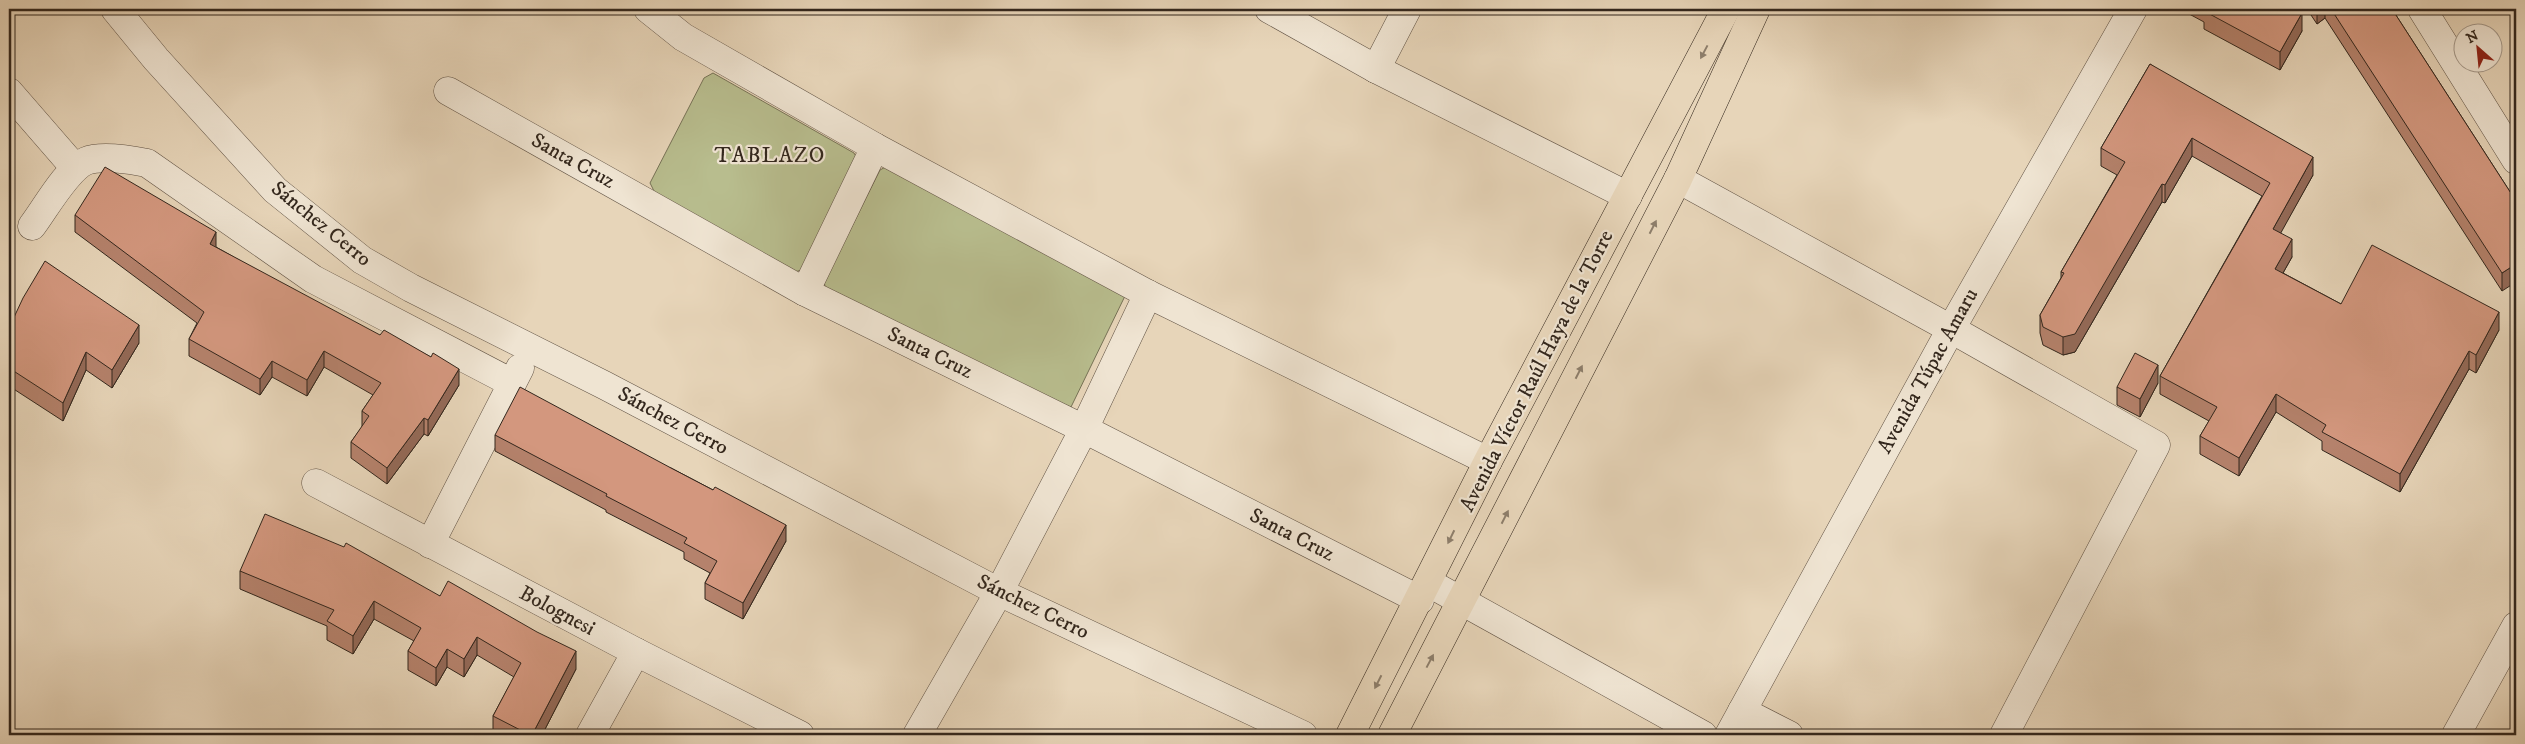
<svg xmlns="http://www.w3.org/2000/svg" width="2525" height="744" font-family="'IM FELL DW Pica',serif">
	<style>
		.green { fill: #b8bd8e; stroke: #767256 }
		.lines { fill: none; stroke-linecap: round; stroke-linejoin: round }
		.minor-casing { stroke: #605244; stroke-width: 29 }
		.major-casing { stroke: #33271d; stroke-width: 29 }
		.minor { stroke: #efe4d2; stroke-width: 28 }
		.major { stroke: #e7d5b9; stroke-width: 28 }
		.wall { fill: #b5826c; stroke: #33271d }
		.shaded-wall { fill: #946a58; stroke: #33271d }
		.building { fill: #d3977e; stroke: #33271d }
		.oneway { fill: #8d7e6b }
		.labels { text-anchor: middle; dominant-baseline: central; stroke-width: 4.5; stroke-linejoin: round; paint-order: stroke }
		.street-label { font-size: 21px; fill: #33271d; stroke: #efe4d2 }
		.neighbourhood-label { font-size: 22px; letter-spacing: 1px; fill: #33271d; stroke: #efe4d2 }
	</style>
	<rect width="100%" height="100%" fill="#e7d5b9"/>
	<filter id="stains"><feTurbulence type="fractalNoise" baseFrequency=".004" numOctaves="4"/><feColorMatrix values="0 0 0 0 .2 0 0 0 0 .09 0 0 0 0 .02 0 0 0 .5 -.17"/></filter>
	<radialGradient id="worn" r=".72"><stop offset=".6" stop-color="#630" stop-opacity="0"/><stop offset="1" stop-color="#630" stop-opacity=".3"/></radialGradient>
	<g class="green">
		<polygon points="713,73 854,153 858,160 801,270 792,273 655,193 650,183 704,78"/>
		<polygon points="889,165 1125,296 1071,407 1048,399 826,290 824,282 880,170"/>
	</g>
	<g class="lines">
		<defs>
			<g id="minor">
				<polyline points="115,9 156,59 275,190 362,260 411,288 604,385 999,592 1303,735"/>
				<polyline points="648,9 683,37 875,147 1148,294 1488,461"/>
				<polyline points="1269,9 1376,69 1628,196"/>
				<polyline points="2422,9 2516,160"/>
				<polyline points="1376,69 1407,9"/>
				<polyline points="448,91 805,292 1084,429 1420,600"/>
				<polyline points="9,92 75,168"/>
				<polyline points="1678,179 1951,329 2156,445 2004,735"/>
				<path d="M32,226c13,-17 35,-57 54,-65 14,-6 46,-1 61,2l166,116 199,104"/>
				<polyline points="805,292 875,147"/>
				<polyline points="316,483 636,652 800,735"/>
				<polyline points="430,544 520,368"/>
				<polyline points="1429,583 1703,735"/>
				<polyline points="1742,711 1789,735"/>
				<polyline points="590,735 636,652"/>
				<polyline points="917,735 999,592 1084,429 1148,294"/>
				<polyline points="1729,735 1951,329 2133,9"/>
				<polyline points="2456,735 2516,626"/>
			</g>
			<g id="major">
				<polyline points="1350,735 1488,461 1726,9"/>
				<polyline points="1392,735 1678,179 1756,9"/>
			</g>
		</defs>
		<use href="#minor" class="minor-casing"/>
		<use href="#major" class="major-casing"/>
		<use href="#minor" class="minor"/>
		<use href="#major" class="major"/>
	</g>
	<g class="wall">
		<polygon points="2180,9 2293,9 2302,31 2280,70 2204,29 2204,22"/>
		<polygon points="2307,9 2392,9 2516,201 2502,291 2325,18 2317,24"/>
		<polygon points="2150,64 2313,175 2280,233 2292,257 2283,273 2341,304 2499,330 2476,373 2469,369 2400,492 2322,450 2322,441 2276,412 2239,476 2200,454 2200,436 2209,421 2160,394 2160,376 2262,196 2192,156 2165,203 2162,202 2075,352 2063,355 2043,345 2040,333 2040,315 2061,278 2061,272 2117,175 2101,166 2101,148"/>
		<polygon points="75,215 216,247 459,385 428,436 424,434 387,484 351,458 351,442 362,427 362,411 373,395 324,367 307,396 272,377 260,395 189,356 189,339 197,323 75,232"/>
		<polygon points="9,328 139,343 112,388 86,370 63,421 9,386"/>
		<polygon points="2158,383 2140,417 2117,405 2117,387"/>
		<polygon points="495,435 671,468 713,490 786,541 743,619 705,599 705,583 710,573 684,559 684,552 606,512 606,510 495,451"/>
		<polygon points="240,571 440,596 576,669 542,735 495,735 493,734 493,716 514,677 477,655 464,677 447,667 436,686 408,670 408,651 414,641 374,619 353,654 327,640 327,626 240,589"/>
	</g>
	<g class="shaded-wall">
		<polygon points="2317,9 2325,9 2325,18 2317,24"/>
		<polygon points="2302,13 2302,31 2280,70 2280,52"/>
		<polygon points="2192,138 2192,156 2165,203 2165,185"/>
		<polygon points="2313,157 2313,175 2273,247 2273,229"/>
		<polygon points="2162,184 2162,202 2075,352 2063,355 2063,337"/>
		<polygon points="12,231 12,249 9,254 9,236"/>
		<polygon points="216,232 216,249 210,244"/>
		<polygon points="2292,239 2292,257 2275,287 2275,269"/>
		<polygon points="2516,264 2516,282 2502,291 2502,273"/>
		<polygon points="2499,312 2499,330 2476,373 2476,355"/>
		<polygon points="139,325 139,343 112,388 112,370"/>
		<polygon points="324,351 324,367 307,396 307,380"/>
		<polygon points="2469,351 2469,369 2400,492 2400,474"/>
		<polygon points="86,352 86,370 63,421 63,403"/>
		<polygon points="272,361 272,377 260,395 260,379"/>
		<polygon points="2158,365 2158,383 2140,417 2140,399"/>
		<polygon points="459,369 459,385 428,436 428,420"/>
		<polygon points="2276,394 2276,412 2239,476 2239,458"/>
		<polygon points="424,418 424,434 387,484 387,468"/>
		<polygon points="786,525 786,541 743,619 743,603"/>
		<polygon points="374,601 374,619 353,654 353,636"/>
		<polygon points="477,637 477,655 464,677 464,659"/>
		<polygon points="447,649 447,667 436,686 436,668"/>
		<polygon points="576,651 576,669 542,735 532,735"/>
	</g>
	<g class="building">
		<polygon points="2205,9 2293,9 2302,13 2280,52 2204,11"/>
		<polygon points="2331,9 2392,9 2516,201 2516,264 2502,273"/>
		<polygon points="2150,64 2313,157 2273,229 2292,239 2275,269 2341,304 2372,245 2499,312 2476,355 2469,351 2400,474 2322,432 2326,425 2276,394 2239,458 2200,436 2217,407 2160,376 2270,183 2192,138 2165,185 2162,184 2075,334 2063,337 2043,327 2040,315 2064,273 2061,272 2125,162 2101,148"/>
		<polygon points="105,167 216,232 210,244 380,335 384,330 431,357 433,353 459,369 428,420 424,418 387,468 351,442 369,416 362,411 381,383 324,351 307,380 272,361 260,379 189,339 204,312 75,215"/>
		<polygon points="9,228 12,231 9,236"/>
		<polygon points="45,261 139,325 112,370 86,352 63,403 9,368 9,328 23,298"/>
		<polygon points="2135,353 2158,365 2140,399 2117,387"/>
		<polygon points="520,387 671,468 713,490 715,487 786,525 743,603 705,583 717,561 684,543 687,538 606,496 607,494 495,435"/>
		<polygon points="265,514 344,547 346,543 440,596 448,581 537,632 576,651 532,735 530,735 493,716 521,663 477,637 464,659 447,649 436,668 408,651 421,628 374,601 353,636 327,621 334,610 240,571"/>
	</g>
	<defs><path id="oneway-solid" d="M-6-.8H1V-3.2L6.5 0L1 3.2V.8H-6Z" transform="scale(1.25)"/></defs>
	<g class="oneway">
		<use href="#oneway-solid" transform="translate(1704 52) rotate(118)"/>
		<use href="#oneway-solid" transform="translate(1653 227) rotate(-63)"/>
		<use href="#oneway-solid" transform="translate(1579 372) rotate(-63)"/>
		<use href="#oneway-solid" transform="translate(1505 517) rotate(-63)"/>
		<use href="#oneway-solid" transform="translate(1451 537) rotate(116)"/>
		<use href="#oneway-solid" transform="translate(1430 661) rotate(-62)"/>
		<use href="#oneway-solid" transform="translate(1378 682) rotate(117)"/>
	</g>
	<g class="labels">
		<g class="street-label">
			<text transform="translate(573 161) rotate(29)">Santa Cruz</text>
			<text transform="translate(321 224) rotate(39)">Sánchez Cerro</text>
			<text transform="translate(930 353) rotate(26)">Santa Cruz</text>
			<text transform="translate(1537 371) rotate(-63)">Avenida Víctor Raúl Haya de la Torre</text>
			<text transform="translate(1928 371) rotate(-61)">Avenida Túpac Amaru</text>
			<text transform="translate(673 421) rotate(28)">Sánchez Cerro</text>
			<text transform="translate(1292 535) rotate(27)">Santa Cruz</text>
			<text transform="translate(1033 607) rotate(26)">Sánchez Cerro</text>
			<text transform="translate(557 611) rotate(28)">Bolognesi</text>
		</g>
		<g class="neighbourhood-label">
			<text x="770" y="155">TABLAZO</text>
		</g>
	</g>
	<rect width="2525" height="744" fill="none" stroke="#e7d5b9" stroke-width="30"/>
	<rect x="10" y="10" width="2505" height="724" fill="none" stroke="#33271d" stroke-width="2.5"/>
	<rect x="15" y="15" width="2495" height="714" fill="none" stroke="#33271d"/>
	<g transform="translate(2478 48) rotate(333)"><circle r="24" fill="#efe4d2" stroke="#a4988a"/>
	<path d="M0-4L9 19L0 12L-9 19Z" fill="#8f2418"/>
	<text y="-8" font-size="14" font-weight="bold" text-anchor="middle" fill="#33271d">N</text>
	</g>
	<rect width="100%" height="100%" filter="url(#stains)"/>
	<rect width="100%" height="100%" fill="url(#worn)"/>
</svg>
